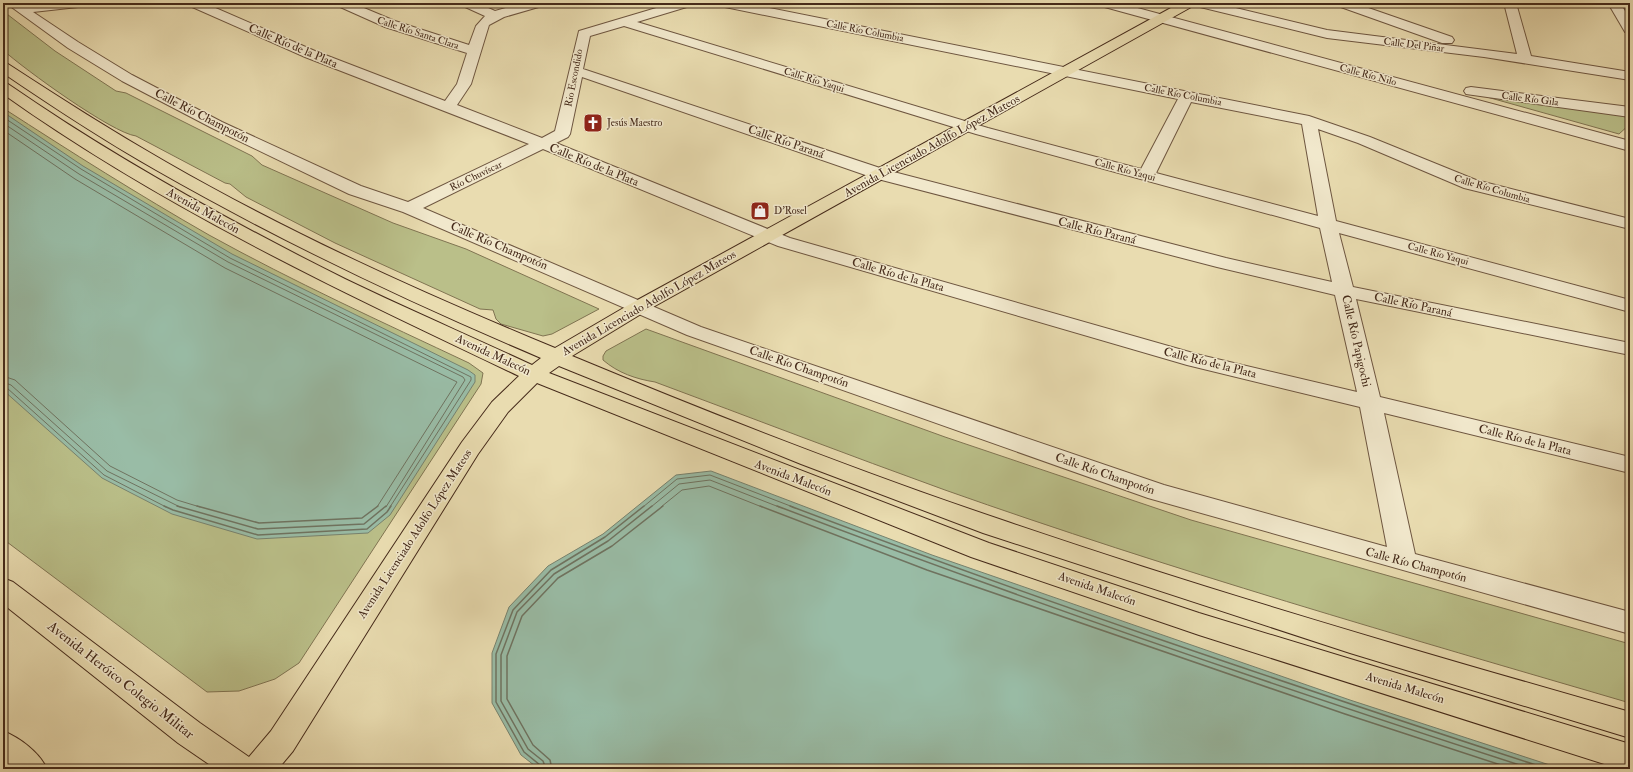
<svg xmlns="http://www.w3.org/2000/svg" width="1633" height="772" font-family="'IM FELL Double Pica',serif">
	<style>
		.green { fill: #babf89; stroke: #807452 }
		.water { fill: #99bca6; stroke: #77826e }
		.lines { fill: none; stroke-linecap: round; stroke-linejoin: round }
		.shore-far1 { stroke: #6f7360; stroke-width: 1 }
		.shore { stroke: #6f7360; stroke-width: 1.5 }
		.minor-casing { stroke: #6e5640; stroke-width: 2 }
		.major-casing { stroke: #452a1a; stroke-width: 2 }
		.minor { fill: #f1e8cc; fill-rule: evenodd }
		.major { fill: #e9dcb0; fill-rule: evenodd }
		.labels { text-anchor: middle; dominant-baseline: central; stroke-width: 3; stroke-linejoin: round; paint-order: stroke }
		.far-street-label { font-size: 10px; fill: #452a1a; stroke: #f1e8cc }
		.far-poi-label { font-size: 10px; fill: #452a1a; stroke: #f1e8cc; text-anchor: start }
		.street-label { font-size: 12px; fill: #452a1a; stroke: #f1e8cc }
		.near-street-label { font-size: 14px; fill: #452a1a; stroke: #f1e8cc }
	</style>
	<rect width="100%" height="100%" fill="#e9dcb0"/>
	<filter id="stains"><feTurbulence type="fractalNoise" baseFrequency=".005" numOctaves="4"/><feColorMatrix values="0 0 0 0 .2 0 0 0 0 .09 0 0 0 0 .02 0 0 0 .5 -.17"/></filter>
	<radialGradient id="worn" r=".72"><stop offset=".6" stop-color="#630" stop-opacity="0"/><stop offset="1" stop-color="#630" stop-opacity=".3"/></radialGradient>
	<g class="green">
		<path d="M3,11l52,40 61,40 10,2 126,63 10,9 131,58 73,26 133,60 -47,25 -9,2 -42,-12 -5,-5 -3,-9 -13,-1 -145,-66 -89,-46 -16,-13 -5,-1 -89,-47c-24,-3 -112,-67 -133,-86z"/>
		<polygon points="1487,97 1630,116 1630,124 1619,134"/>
		<path d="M3,108c68,44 136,87 206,127 85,47 173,87 260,128l14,10 -2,11 -182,279 -24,16 -36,12 -32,1 -204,-153 3,-24 -3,-3z"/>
		<path d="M646,329l299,108 246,83 439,124v59c-229,-67 -459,-133 -685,-213 -97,-35 -193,-72 -290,-108 -19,-3 -37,-9 -52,-22v-4l3,-5z"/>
	</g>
	<g class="water">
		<polygon points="3,112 83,166 232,254 468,370 475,375 475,382 390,515 368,533 257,539 172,514 102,478 3,390"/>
		<polygon points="711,471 932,555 1350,700 1562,769 539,769 521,755 492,703 492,653 509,607 548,566 603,534 676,475"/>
	</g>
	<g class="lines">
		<g class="shore-far1">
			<polyline points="3,117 81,169 230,258 471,377 471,380 390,507"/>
			<polyline points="3,123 79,174 228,262 463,377 465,380 386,507"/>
			<polyline points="3,130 75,179 225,268 457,382 377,507"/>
			<polyline points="3,376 15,380 110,466 177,500 200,507"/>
			<polyline points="3,382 11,385 107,471 180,507"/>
			<polyline points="3,387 7,388 104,475 166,507"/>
			<polyline points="643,507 677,479 710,475 793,507"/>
			<polyline points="651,507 679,484 710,480 779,507"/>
			<polyline points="661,507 682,490 709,486 762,507"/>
		</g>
		<g class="shore">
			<polyline points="164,506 173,510 258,535 367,529 387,512 391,506"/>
			<polyline points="177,506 258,529 364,524 386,506"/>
			<polyline points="197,506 259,523 362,518 378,506"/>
			<polyline points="760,506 927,570 1345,714 1513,769"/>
			<path d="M777,506c249,95 501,181 755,263"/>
			<path d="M790,506c250,95 504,180 758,263"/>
			<polyline points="541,769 540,765 524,752 496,702 496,654 513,610 551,570 605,537 644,506"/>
			<polyline points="546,769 543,761 528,749 501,701 501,655 517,612 554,574 608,541 652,506"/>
			<polyline points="552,769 550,760 533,745 507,699 507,656 522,616 558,578 612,546 663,506"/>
		</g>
		<defs>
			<g id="minor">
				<path d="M6,3h14l3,2 20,-2h41l-6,4 -45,5 45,30 54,33 90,47 139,64 47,16 121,-58 -224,-87 -115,-51 -2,-3h16l111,48 130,50 12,-17 10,-31 -82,-26 -47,-21 -2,-3h16l43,18 74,24 7,-19 9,-10 -22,-10 -2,-3h16l18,8 29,-8h20l-2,3 -38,11 -15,8 -18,59 -14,21 85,33 13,-7 24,-100 94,-28h19l-2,3 -53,16 351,106 153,41 37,-70 -453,-92 -6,-4h25l565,113 61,21 106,43 154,39v10l-166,-41 -106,-45 -40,-14 18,92 294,79v12l-291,-79 14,54 277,56v12l-274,-56 24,98 250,60v16l-246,-60 31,141 215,58v22l-482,-136 -461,-163 -284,-123 -54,-18 -137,-66 -90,-47 -54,-33zM624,26l352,108 344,94 12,54 -106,-24 -340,-88 -303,-101 7,-33zM582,77l292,101 343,89 118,28 22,97 -157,-37 -410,-117 -234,-95 12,-6 2,-3zM1191,102l111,22 16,92 -162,-43zM543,149l235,97 409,119 173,42 27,140 -223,-62 -463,-158 -278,-119z"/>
				<polygon points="1099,3 1119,3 1630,141 1630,151 1101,6"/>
				<polygon points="1194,3 1215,3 1327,30 1517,54 1504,3 1516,3 1531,56 1630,72 1630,80 1484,57 1327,38 1196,6"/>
				<polygon points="1336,3 1354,3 1452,37 1454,40 1452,43 1442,43 1338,6"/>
				<polygon points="1608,3 1620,3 1630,19 1630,33 1625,32"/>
				<polygon points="1471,87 1630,107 1630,117 1466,94 1464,91 1466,88"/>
			</g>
			<g id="major">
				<path d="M1180,3h15l-2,3 -547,305 -74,45c142,59 285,115 430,164 207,71 418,132 628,192v26l-280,-85 -367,-120 -182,-69 -242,-98 -10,7 440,170 210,70 431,131v25h-10l-421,-134 -228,-78 -434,-174 -29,29 -30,42 -185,297 -15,18h-62l-38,-26 -175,-139v-26l10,4 187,141 49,34 22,-26 191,-289 30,-40 27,-26c-177,-84 -356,-168 -516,-282v-11l5,1c107,74 221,137 337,195 62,30 125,57 187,86l9,-7c-132,-56 -261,-117 -385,-188 -53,-30 -103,-63 -153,-97v-10l5,1c52,34 104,67 158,98 125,72 256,131 389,186l77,-45z"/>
				<path d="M3,731c17,7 36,21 44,38h-39l-5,-5z"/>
			</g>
		</defs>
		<use href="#minor" class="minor-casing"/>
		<use href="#major" class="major-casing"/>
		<use href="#minor" class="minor"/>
		<use href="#major" class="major"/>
	</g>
	<defs>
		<symbol id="church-square" viewBox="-11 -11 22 22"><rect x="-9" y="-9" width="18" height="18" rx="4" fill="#8f2418" stroke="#f1e8cc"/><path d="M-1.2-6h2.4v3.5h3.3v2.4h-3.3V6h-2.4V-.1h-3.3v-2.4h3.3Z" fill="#fff"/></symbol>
		<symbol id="shop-square" viewBox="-11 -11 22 22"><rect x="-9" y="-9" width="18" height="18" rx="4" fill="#8f2418" stroke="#f1e8cc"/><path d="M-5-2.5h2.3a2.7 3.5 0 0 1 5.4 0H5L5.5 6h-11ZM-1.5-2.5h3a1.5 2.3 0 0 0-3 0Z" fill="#fff"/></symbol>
	</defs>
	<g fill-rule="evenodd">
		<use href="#church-square" x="582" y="112" width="22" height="22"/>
		<use href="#shop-square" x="749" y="200" width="22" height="22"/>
	</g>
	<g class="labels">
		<g class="far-street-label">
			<text transform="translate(865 31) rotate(11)">Calle Río Columbia</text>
			<text transform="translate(418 33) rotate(18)">Calle Río Santa Clara</text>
			<text transform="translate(1414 45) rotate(7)">Calle Del Piñar</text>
			<text transform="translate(1368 75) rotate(15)">Calle Río Nilo</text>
			<text transform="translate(574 78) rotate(-79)">Rio Escondido</text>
			<text transform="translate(814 80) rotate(17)">Calle Río Yaqui</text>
			<text transform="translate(1183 95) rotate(11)">Calle Río Columbia</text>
			<text transform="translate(1530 99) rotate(7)">Calle Río Gila</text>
			<text transform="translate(1125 170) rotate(15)">Calle Río Yaqui</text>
			<text transform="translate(476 176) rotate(-26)">Río Chuvíscar</text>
			<text transform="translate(1492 189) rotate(16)">Calle Río Columbia</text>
			<text transform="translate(1438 254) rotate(15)">Calle Río Yaqui</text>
		</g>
		<g class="far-poi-label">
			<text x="607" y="123">Jesús Maestro</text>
			<text x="774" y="211">D'Rosel</text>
		</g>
		<g class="street-label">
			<text transform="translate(293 46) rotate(23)">Calle Río de la Plata</text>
			<text transform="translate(202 116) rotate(27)">Calle Río Champotón</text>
			<text transform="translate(786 142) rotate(19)">Calle Río Paraná</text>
			<text transform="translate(932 146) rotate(-29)">Avenida Licenciado Adolfo López Mateos</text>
			<text transform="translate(594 165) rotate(22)">Calle Río de la Plata</text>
			<text transform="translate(203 211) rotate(29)">Avenida Malecón</text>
			<text transform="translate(1097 231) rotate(14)">Calle Río Paraná</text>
			<text transform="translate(499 246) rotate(23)">Calle Río Champotón</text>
			<text transform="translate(898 275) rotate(16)">Calle Río de la Plata</text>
			<text transform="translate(649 303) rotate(-30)">Avenida Licenciado Adolfo López Mateos</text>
			<text transform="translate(1413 305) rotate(12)">Calle Río Paraná</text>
			<text transform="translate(1356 341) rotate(77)">Calle Río Papigochi</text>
			<text transform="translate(493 355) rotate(25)">Avenida Malecón</text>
			<text transform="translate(1210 363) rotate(14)">Calle Río de la Plata</text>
			<text transform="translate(799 367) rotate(19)">Calle Río Champotón</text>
			<text transform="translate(1525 440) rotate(14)">Calle Río de la Plata</text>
			<text transform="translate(1105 474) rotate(19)">Calle Río Champotón</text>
			<text transform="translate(793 478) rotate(21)">Avenida Malecón</text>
			<text transform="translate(415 534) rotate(-57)">Avenida Licenciado Adolfo López Mateos</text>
			<text transform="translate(1416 565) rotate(15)">Calle Río Champotón</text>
			<text transform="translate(1097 589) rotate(19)">Avenida Malecón</text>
			<text transform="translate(1405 688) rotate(17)">Avenida Malecón</text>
		</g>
		<g class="near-street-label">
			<text transform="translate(121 680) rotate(38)">Avenida Heróico Colegio Militar</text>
		</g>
	</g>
	<rect width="1633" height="772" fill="none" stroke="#e9dcb0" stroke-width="16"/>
	<rect x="4" y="4" width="1625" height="764" fill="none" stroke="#452a1a" stroke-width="2"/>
	<rect x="8" y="8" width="1617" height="756" fill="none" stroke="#452a1a"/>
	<rect width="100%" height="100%" filter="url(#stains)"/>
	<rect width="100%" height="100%" fill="url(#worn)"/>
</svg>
